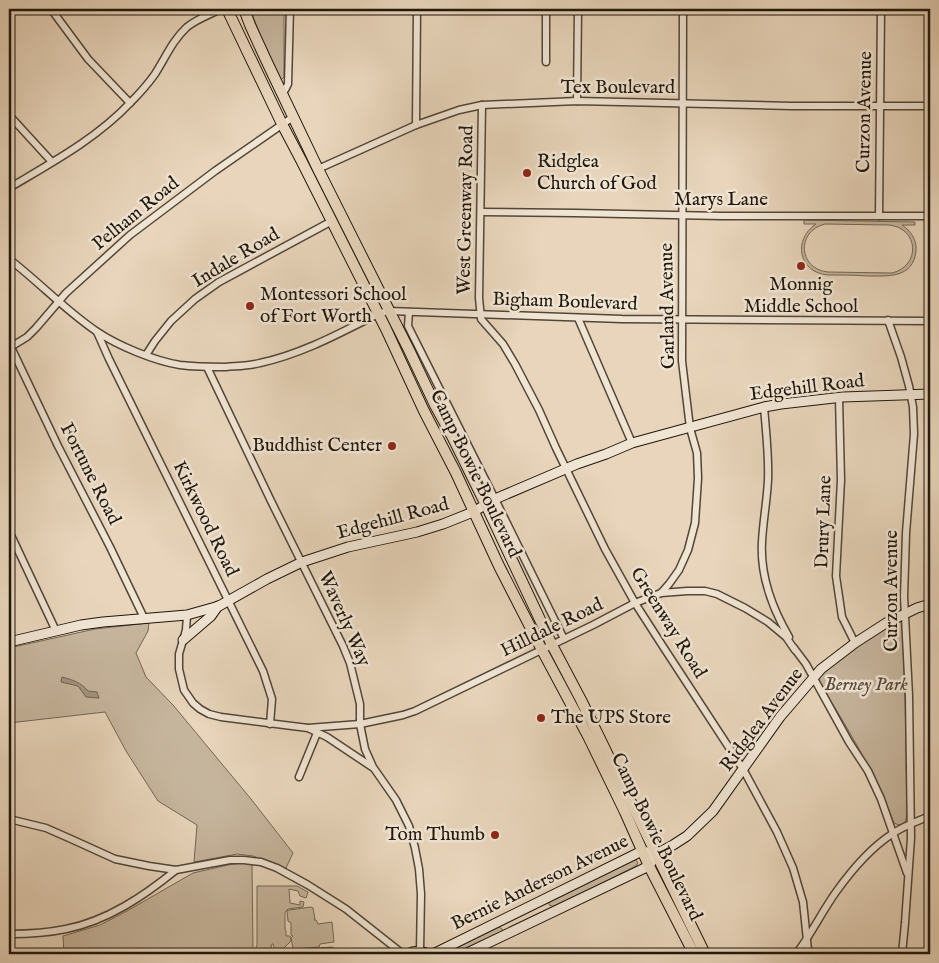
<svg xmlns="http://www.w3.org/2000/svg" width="939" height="963" font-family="'IM FELL English',serif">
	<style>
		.green { fill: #c6b59d; stroke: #726655; fill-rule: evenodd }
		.water { fill: #a49480; stroke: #6f6252 }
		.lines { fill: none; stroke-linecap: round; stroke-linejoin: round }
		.street-casing { stroke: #514638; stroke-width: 9 }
		.secondary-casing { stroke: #1f170d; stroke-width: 11 }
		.primary-casing { stroke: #1f170d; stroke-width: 12 }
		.street { stroke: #f0e4d3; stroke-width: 6 }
		.secondary { stroke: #f0e4d3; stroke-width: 9 }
		.primary { stroke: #e8d5bb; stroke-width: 10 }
		.poi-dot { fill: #8f2418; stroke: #f0e4d3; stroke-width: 2 }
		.labels { text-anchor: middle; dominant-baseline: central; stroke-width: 5; stroke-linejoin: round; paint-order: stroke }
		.street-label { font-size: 19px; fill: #1f170d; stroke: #f0e4d3 }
		.poi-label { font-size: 19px; fill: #1f170d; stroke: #f0e4d3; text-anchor: start }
		.park-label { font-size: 19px; font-style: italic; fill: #514638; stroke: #f0e4d3 }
	</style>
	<rect width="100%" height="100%" fill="#e8d5bb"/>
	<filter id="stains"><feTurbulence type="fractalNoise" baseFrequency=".004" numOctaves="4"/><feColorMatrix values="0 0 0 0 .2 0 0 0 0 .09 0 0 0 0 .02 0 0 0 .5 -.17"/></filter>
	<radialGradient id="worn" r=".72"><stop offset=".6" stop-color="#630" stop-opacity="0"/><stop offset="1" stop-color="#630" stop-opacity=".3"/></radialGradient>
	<g class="green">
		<polygon points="250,9 284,9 284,77 281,80 265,47"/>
		<path d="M804,220l111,2v3h-13c9,6 15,15 14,26 -3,28 -29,25 -49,25 -13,-1 -26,-1 -39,-1 -29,-2 -36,-35 -12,-51h-12zM825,224l64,1c30,3 32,41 3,48l-64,-1c-30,-3 -32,-41 -3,-48z"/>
		<path d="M899,621l3,2 3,68 2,119 -1,10 -3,4 -4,1 -5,-2c-19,-51 -48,-97 -76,-143v-3l48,-40z"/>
		<polygon points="149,623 148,631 136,653 146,677 173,705 251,799 293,853 286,868 253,856 237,854 194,862 197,825 158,801 126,751 105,712 9,723 9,648 95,629"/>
		<polygon points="633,859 636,860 638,863 636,866 555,907 549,905 549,902 550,899"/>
		<polygon points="241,863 252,865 253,950 254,952 257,945 257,886 297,886 308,892 306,898 300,896 298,891 289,889 290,903 300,905 300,901 304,902 303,907 288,909 285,912 285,930 286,931 286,936 290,936 291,941 283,949 275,950 273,944 272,944 271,946 272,949 270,951 271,954 64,954 63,936 100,925 127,911 193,873 228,865"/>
		<polygon points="311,907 313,908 315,919 314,920 316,920 318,924 332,922 334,942 320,944 319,947 295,949 293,948 291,938 293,936 291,935 291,923 288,921 287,911 289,910"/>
		<polygon points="498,926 502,929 503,932 501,934 460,954 440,954"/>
		<polygon points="332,947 335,949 336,954 279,954 279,953 274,954 273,952 281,950 281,953 293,952 293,949 294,950"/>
	</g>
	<path class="water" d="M62,677c10,3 19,5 26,14l9,1 2,6 -13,-1 -8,-11 -17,-4z"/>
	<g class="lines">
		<defs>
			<g id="street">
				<polyline points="51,9 88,59 130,103"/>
				<polyline points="546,9 546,62"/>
				<polyline points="281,90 285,90 288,84 290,9"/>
				<polyline points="577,101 578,9"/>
				<polyline points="482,105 479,298 481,319 503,344 515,364 539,410 556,448 605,549 635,603 662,645 743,769 777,832 793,868 803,902 808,950 810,954"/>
				<polyline points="9,115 52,162"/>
				<polyline points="416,125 417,9"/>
				<polyline points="318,169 416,125 459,110 482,105 577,101 791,106 930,106"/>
				<path d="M9,188c42,-25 87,-49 121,-85 9,-9 18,-19 25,-29 11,-17 17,-33 32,-47 10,-8 22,-12 34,-18"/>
				<polyline points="481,212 575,213 722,216 930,216"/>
				<polyline points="879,216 881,9"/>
				<path d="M9,259c30,23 56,51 87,72 22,15 59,30 84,34 16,2 31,2 46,2 11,-1 23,-1 34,-4 42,-9 80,-30 118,-49l6,-2 5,-1 233,8 308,2"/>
				<polyline points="409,312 408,326 495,499 564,639"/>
				<polyline points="578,318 632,443"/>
				<polyline points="888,320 901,357 909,386 913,407 914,434 906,533 905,566 904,596 909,696 911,838 905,923 902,954"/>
				<polyline points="97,332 109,359 263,671 272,699 270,724"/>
				<polyline points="10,345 58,446 110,547 144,618"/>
				<polyline points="9,348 27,337 36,328 66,293 130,235 215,171 293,117"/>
				<polyline points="146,355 155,341 171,321 195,299 219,282 332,221"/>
				<polyline points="207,367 271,501 343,646 350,663 360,704 360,724 365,749 373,767 396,800 409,826 415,848 419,869 421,894 420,951"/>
				<polyline points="839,398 841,480 836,576 842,617 855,643"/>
				<path d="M764,407c2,25 5,49 4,73 -1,21 -5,41 -6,62 -2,35 10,66 27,95"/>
				<polyline points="9,531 56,631"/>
				<polyline points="661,593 669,584 679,570 688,550 695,523 698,478 697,453 690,428 682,361 683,9"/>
				<polyline points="187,615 186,630 179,654 179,669 184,690 193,703 200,709 209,714 221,717 308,728 360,724 403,715 415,711 593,625 635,603 661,593 687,591 705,591 717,594 745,608 768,622 786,637 795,650"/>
				<polyline points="794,648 806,664 849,742 868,771 881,799 907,873"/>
				<polyline points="308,728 327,737 372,767"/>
				<polyline points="299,777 317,733"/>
				<polyline points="9,819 46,828 71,839 115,859 149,866 176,870 230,860 244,860 261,862 277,868 308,885 346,909 403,954"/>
				<path d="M9,934c19,0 38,-1 57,-5 41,-8 78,-33 110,-59"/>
				<path d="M796,954c15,-19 25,-41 40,-62 15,-21 33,-43 56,-58 11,-8 26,-13 38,-18"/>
			</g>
			<g id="secondary">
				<polyline points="183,640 211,616 218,606"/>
				<polyline points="9,642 81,625 103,622 187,615 219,606 267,579 302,562 348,547 417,532 443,524 473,512 495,499 577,464 606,454 632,443 764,407 781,404 843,397 930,394"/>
				<polyline points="656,854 673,845 687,836 713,811 780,717 821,669 855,643 886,623 917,608 930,604"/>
				<path d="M408,954c7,-4 13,-3 21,0"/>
				<polyline points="433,954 642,851 656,854"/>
				<polyline points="465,954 649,866 656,854"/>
			</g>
			<g id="primary">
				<polyline points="227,9 282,124 301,160 386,329 424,411 456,473 499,566 542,650 589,738 625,812 649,866 694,954"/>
				<polyline points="244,9 250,25 266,60 318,169 409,350 435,405 452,436 486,505 552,645 581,700 705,954"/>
			</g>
		</defs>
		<use href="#street" class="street-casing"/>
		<use href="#secondary" class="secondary-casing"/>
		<use href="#primary" class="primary-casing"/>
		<use href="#street" class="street"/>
		<use href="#secondary" class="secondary"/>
		<use href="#primary" class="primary"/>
	</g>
	<g class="poi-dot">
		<circle cx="527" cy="173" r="5"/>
		<circle cx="801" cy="266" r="5"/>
		<circle cx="250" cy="306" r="5"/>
		<circle cx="392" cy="446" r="5"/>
		<circle cx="541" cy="718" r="5"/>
		<circle cx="495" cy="835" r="5"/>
	</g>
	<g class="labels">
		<g class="street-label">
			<text x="618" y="88">Tex Boulevard</text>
			<text transform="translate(865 112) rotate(-89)">Curzon Avenue</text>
			<text x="721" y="200">Marys Lane</text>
			<text transform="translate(466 210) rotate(-89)">West Greenway Road</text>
			<text transform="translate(136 214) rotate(-39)">Pelham Road</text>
			<text transform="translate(236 258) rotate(-31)">Indale Road</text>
			<text transform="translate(565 302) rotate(2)">Bigham Boulevard</text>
			<text transform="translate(668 306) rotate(-91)">Garland Avenue</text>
			<text transform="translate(807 388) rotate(-7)">Edgehill Road</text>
			<text transform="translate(90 474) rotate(63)">Fortune Road</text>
			<text transform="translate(475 474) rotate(64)">Camp Bowie Boulevard</text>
			<text transform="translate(205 519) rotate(64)">Kirkwood Road</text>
			<text transform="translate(393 519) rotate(-15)">Edgehill Road</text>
			<text transform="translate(824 522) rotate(-88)">Drury Lane</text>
			<text transform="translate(892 591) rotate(-90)">Curzon Avenue</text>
			<text transform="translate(344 619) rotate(66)">Waverly Way</text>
			<text transform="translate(668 623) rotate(58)">Greenway Road</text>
			<text transform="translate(552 628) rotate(-26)">Hilldale Road</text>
			<text transform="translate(762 720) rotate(-53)">Ridglea Avenue</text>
			<text transform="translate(656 837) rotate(64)">Camp Bowie Boulevard</text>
			<text transform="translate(540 883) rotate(-26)">Bernie Anderson Avenue</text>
		</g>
		<g class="poi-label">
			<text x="537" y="162">Ridglea<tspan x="537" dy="22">Church of God</tspan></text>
			<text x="801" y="285" text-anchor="middle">Monnig<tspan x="801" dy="22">Middle School</tspan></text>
			<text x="260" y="295">Montessori School<tspan x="260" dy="22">of Fort Worth</tspan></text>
			<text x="382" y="446" text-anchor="end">Buddhist Center</text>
			<text x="551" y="718">The UPS Store</text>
			<text x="485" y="835" text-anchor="end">Tom Thumb</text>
		</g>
		<g class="park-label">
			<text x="866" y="685">Berney Park</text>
		</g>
	</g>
	<rect width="939" height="963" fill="none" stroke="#e8d5bb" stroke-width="30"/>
	<rect x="10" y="10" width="919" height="943" fill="none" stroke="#1f170d" stroke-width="2.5"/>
	<rect x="15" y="15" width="909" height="933" fill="none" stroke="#1f170d"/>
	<rect width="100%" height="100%" filter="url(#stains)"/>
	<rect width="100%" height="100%" fill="url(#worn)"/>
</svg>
